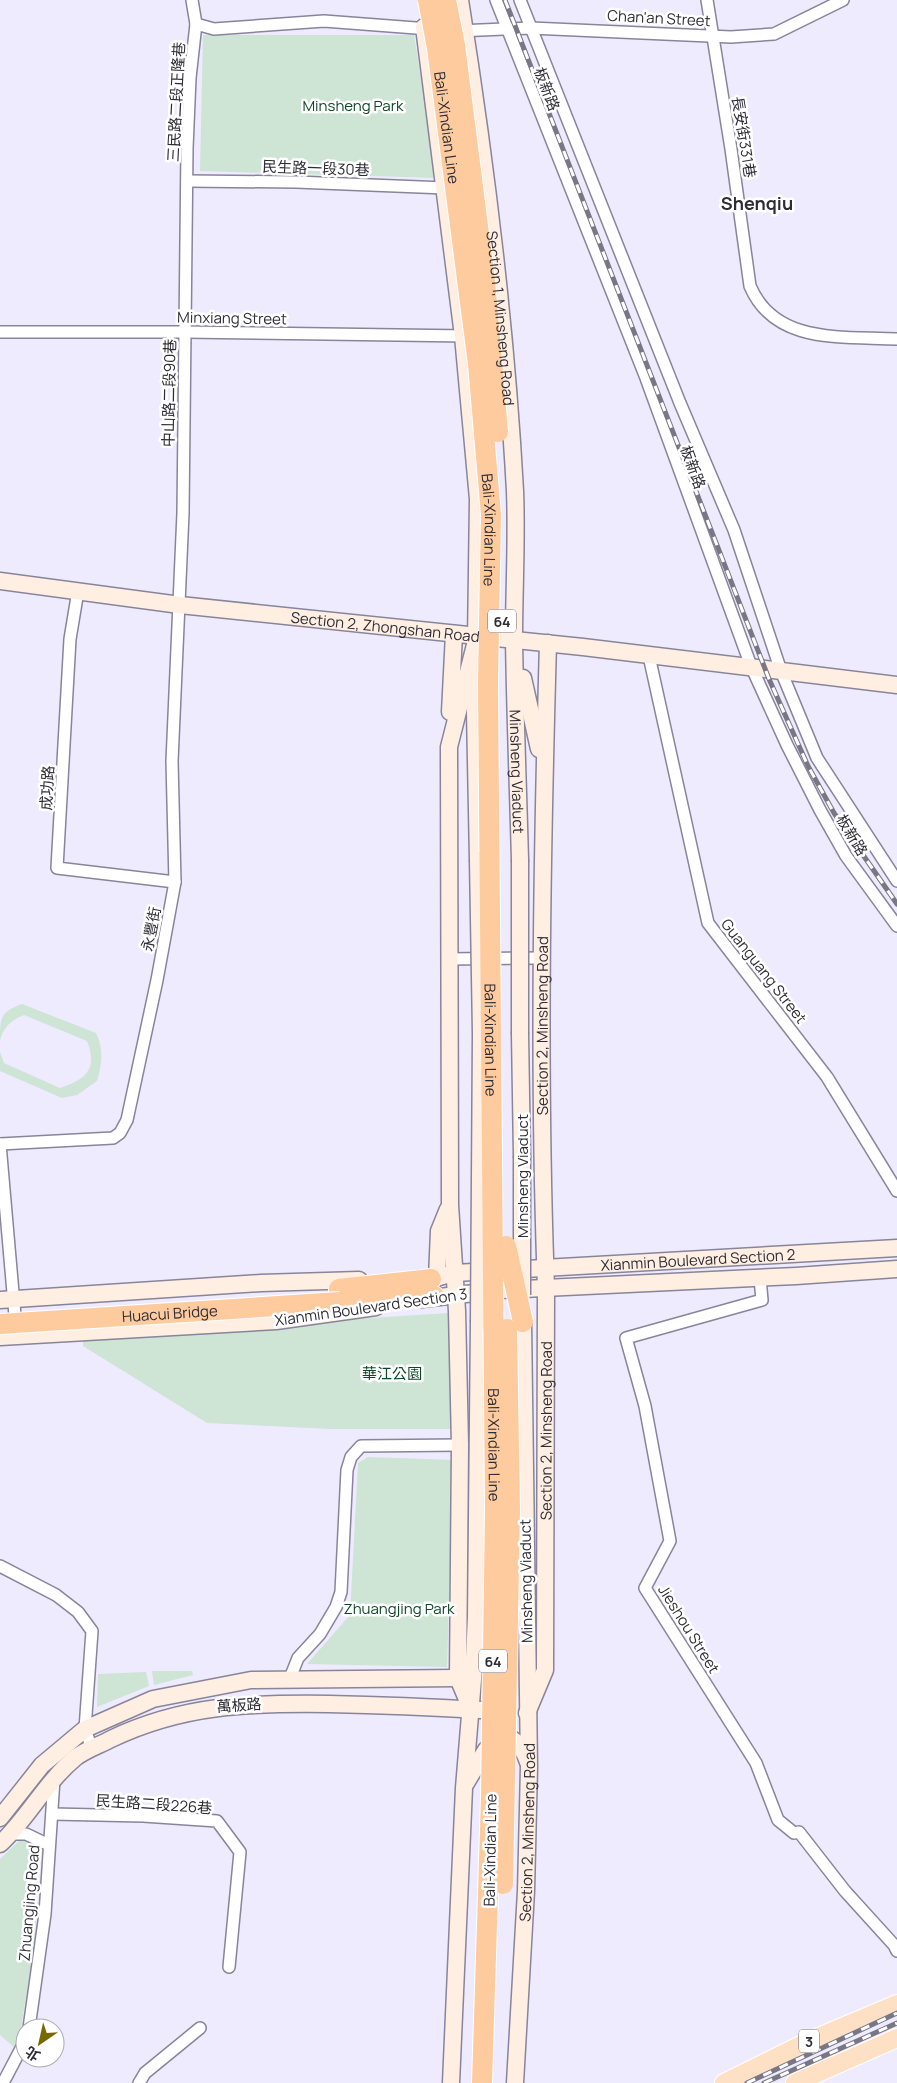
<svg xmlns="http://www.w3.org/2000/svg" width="897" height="2083" font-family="Manrope,'Noto Sans TC',sans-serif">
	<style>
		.green { fill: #cee4d4 }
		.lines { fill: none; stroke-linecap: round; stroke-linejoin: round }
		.street-casing { stroke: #88849b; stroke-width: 14 }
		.secondary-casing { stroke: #88849b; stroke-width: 19 }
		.primary-casing { stroke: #fff; stroke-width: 20 }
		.highway-casing { stroke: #fff; stroke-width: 22 }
		.street { stroke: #fff; stroke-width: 11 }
		.secondary { stroke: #ffefe2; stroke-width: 16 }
		.primary { stroke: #fee0c5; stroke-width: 18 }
		.highway { stroke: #fecb9f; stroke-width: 20 }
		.rail-casing { stroke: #797784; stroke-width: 5 }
		.rail { stroke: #fff; stroke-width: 3; stroke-dasharray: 9; stroke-linecap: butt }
		.secondary-bridge-casing { stroke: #88849b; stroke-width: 19; stroke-linecap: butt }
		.highway-bridge-casing { stroke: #fff; stroke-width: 22; stroke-linecap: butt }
		.secondary-bridge { stroke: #ffefe2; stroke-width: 16 }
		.highway-bridge { stroke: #fecb9f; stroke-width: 20 }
		.labels { text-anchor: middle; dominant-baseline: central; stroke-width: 5; stroke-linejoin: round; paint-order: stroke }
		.shield { fill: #fff; stroke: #6d6b72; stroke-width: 1 }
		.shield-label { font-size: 14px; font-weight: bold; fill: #2e2c35 }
		.street-label { font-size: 15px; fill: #2e2c35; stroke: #fff }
		.park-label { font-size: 15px; fill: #0d4728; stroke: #fff }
		.quarter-label { font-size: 18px; font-weight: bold; fill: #2e2c35; stroke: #fff }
	</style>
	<rect width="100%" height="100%" fill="#eeebff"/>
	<g class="green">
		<polygon points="203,35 414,35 437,178 200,171"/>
		<path d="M22,1004l74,29c8,16 6,31 1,48l-20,14 -15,3 -62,-27v-19l4,11 56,25c26,-8 38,-19 27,-47l-63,-26c-13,5 -21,12 -24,26 0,-23 0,-29 22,-37z"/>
		<polygon points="449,1313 451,1429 331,1429 207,1423 83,1346 83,1336"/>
		<polygon points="368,1457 453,1460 447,1667 307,1664 350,1615 358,1463"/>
		<polygon points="152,1671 192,1671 193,1675 154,1685"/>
		<polygon points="146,1672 149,1686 97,1707 98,1674"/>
		<polygon points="21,1839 37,1844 35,1943 20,2033 14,2047 0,2035 0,1859"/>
	</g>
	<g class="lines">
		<defs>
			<g id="street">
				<polyline points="496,0 646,378 751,666 787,745 820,810 846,856 897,926"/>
				<polyline points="520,0 680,403 734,530 781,671 817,758 897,881"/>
				<path d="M707,0l24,149 19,137c25,59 93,50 147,53"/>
				<polyline points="196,24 214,29 324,21 429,29"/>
				<polyline points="458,31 531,28 731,37 774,34 843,0"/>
				<polyline points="187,181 296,182 445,188"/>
				<polyline points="0,332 185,332 468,336"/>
				<polyline points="78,591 70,639 57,868 175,882"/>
				<polyline points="649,656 708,923 827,1077 897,1191"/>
				<polyline points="449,959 543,958"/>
				<polyline points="0,1144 113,1138 120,1133 127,1120 157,980 175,882 172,761 183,513 187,148 190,78 196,24 192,0"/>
				<polyline points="0,1144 16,1327"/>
				<polyline points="760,1278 762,1300 626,1338 645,1406 670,1541 645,1588 756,1763 778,1820 794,1833 799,1832 845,1891 894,1945 897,1951"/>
				<polyline points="0,1566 56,1595 78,1612 92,1631 85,1729 92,1749"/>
				<polyline points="290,1678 298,1658 320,1634 336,1607 341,1592 347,1470 351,1457 361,1446 460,1445"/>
				<polyline points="52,1814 143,1816 217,1821 240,1852 229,1967"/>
				<polyline points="11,1834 26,1834 49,1845"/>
				<polyline points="29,2028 45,1914 54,1779"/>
				<polyline points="3,2083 25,2041"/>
				<polyline points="139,2083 145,2073 200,2028"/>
			</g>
			<g id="secondary">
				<path id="s1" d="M460,0c26,163 46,326 55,491 2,49 -1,98 -1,147 1,74 4,148 6,222"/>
				<polyline points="424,27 463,336 478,499 475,712 478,860"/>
				<path id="s2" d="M0,581l180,24 403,42 314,38"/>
				<polyline points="523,678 539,749"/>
				<polyline points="450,712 454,634"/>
				<polyline points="520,1034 522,1156"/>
				<polyline points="437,1278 439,1231 448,1209"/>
				<path id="s3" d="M418,1279h13l24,-6 442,-25"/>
				<polyline points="422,1299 501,1290 796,1276 897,1269"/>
				<polyline points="0,1300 261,1283 359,1280"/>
				<polyline points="0,1337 276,1321 376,1307"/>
				<polyline points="471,1709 458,1678 460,1445 457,1311 450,1205 449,747 477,637"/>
				<path id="s4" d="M527,1713l18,-43 1,-383c-8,-214 -4,-430 2,-644"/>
				<path d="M466,1783l20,-33 16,-15c15,4 21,13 26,27"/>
				<polyline points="0,1818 42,1765 85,1729 153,1699 251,1680 458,1678"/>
				<path d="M0,1844c28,-26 45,-61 75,-86 10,-8 25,-13 36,-19 73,-35 140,-36 218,-35 51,1 101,3 152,6"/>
				<polyline points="451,2083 464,1788 473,1679 476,1617 479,1322"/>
				<path id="s5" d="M515,2083l11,-192 3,-124 -6,-445"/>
			</g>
			<g id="primary">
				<polyline points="724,2083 809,2041 897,2004"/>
				<polyline points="795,2083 897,2038"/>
			</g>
			<g id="highway">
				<polyline points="339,1289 431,1279"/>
				<polyline points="340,1302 434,1296"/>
			</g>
		</defs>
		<use href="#street" class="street-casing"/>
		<use href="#secondary" class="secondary-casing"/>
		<use href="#primary" class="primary-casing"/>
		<use href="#highway" class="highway-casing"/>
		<use href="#street" class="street"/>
		<use href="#secondary" class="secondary"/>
		<use href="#primary" class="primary"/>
		<use href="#highway" class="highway"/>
		<defs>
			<g id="rail">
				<polyline points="505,0 769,679 808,766 834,813 897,904"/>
				<polyline points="747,2083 897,2013"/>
				<polyline points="764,2083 897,2023"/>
			</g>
		</defs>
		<use href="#rail" class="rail-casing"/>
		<use href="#rail" class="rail"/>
		<defs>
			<g id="secondary-bridge">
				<polyline points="478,860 481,1034 479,1322"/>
				<polyline points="520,860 520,1034"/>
				<polyline points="522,1156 522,1295"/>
			</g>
			<g id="highway-bridge">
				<path id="s6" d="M428,0l9,48 41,316 13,151 -3,167 7,828 -4,287 -9,286"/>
				<polyline points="446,0 455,45 485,281 498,432"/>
				<polyline points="506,1246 523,1322"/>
				<path id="s7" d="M0,1324l340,-22"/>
				<polyline points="503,1884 510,1511 507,1329"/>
			</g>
		</defs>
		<use href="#secondary-bridge" class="secondary-bridge-casing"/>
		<use href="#highway-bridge" class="highway-bridge-casing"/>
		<use href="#secondary-bridge" class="secondary-bridge"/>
		<use href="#highway-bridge" class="highway-bridge"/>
	</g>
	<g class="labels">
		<g class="shield">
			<rect x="488" y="609.5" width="28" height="23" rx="4"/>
			<rect x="479" y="1649.5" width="28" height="23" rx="4"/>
			<rect x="799" y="2029.5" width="20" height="23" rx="4"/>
		</g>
		<g class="shield-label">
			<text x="502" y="621">64</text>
			<text x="493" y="1661">64</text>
			<text x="809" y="2041">3</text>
		</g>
		<g class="street-label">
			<text transform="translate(659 18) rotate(3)">Chan'an Street</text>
			<text transform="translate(547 89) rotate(69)">板新路</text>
			<text transform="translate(176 102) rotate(-87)">三民路二段正隆巷</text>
			<text stroke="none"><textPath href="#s6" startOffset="129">Bali-Xindian Line</textPath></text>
			<text transform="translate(744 137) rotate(81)">長安街331巷</text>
			<text transform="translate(316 168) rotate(2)">民生路一段30巷</text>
			<text transform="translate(232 318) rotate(1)">Minxiang Street</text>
			<text stroke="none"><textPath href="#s1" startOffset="321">Section 1, Minsheng Road</textPath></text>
			<text transform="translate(169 393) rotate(-89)">中山路二段90巷</text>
			<text transform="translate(693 467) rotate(70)">板新路</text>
			<text stroke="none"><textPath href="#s6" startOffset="534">Bali-Xindian Line</textPath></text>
			<text stroke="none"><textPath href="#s2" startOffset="388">Section 2, Zhongshan Road</textPath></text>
			<text stroke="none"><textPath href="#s1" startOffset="775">Minsheng Viaduct</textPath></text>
			<text transform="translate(47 788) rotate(-87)">成功路</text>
			<text transform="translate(852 835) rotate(59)">板新路</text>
			<text transform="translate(151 929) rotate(-79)">永豐街</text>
			<text transform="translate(764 971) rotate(52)">Guanguang Street</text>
			<text stroke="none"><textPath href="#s4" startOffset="691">Section 2, Minsheng Road</textPath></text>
			<text stroke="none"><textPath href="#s6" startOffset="1044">Bali-Xindian Line</textPath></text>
			<text transform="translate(522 1176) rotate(-90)">Minsheng Viaduct</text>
			<text stroke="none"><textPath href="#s3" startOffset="281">Xianmin Boulevard Section 2</textPath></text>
			<text transform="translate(371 1307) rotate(-8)">Xianmin Boulevard Section 3</text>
			<text stroke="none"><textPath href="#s7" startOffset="170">Huacui Bridge</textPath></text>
			<text stroke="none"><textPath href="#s4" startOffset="286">Section 2, Minsheng Road</textPath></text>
			<text stroke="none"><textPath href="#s6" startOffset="1449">Bali-Xindian Line</textPath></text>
			<text transform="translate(526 1581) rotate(-91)">Minsheng Viaduct</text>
			<text transform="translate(689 1629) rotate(58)">Jieshou Street</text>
			<text transform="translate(239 1705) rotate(-4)">萬板路</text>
			<text transform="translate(154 1804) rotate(4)">民生路二段226巷</text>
			<text stroke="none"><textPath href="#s5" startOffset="251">Section 2, Minsheng Road</textPath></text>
			<text transform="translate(490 1850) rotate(-89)">Bali-Xindian Line</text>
			<text transform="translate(29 1903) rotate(-85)">Zhuangjing Road</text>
		</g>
		<g class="park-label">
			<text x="353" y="105">Minsheng Park</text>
			<text x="392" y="1373">華江公園</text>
			<text x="399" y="1608">Zhuangjing Park</text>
		</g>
		<g class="quarter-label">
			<text x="757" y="203">Shenqiu</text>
		</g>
	</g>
	<g transform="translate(40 2043) rotate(214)"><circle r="24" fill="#ffffff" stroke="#ababae"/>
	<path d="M0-4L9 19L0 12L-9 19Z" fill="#786800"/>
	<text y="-8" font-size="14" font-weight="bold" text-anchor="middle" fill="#2e2c35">北</text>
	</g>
</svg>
